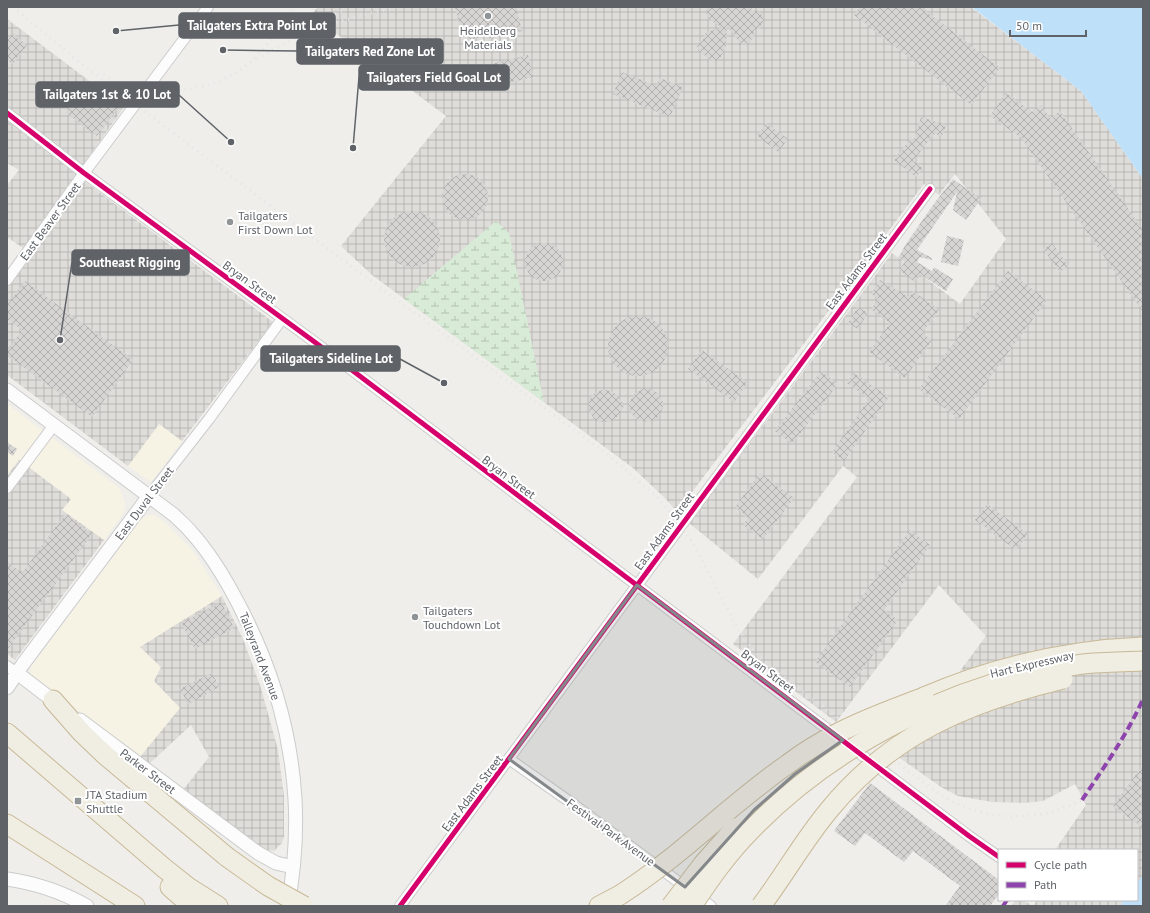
<svg xmlns="http://www.w3.org/2000/svg" width="1150" height="913" font-family="'PT Sans',sans-serif">
	<style>
		.commercial { fill: #f7f3e4 }
		.industrial { fill: url(#industrial-grid) }
		.wetland { fill: url(#wetland-marsh) }
		.water { fill: #bfe0f9 }
		.building { fill: url(#building-cross-hatch) }
		.lines { fill: none; stroke-linecap: round; stroke-linejoin: round }
		.minor-casing { stroke: #cbcccc; stroke-width: 12 }
		.tertiary-casing { stroke: #cbcccc; stroke-width: 15 }
		.motorway-casing { stroke: #c8b996; stroke-width: 21 }
		.minor { stroke: #fdfcfc; stroke-width: 10 }
		.tertiary { stroke: #fdfcfc; stroke-width: 13 }
		.motorway { stroke: #f0ede3; stroke-width: 19 }
		.rail { stroke: #e4e4e4; stroke-width: 3; stroke-dasharray: 1 5; stroke-linecap: butt }
		.motorway-bridge-casing { stroke: #c8b996; stroke-width: 21; stroke-linecap: butt }
		.motorway-bridge { stroke: #f0ede3; stroke-width: 19 }
		.quiet { stroke: #8e44ad; stroke-width: 4; stroke-dasharray: 8 4; stroke-linecap: butt }
		.cycleway-casing { stroke: #fff; stroke-width: 8 }
		.cycleway { stroke: #d6006c; stroke-width: 5 }
		.marked { fill: #84888a; fill-opacity: 0.2; stroke: #84888a; stroke-width: 3; stroke-linejoin: round }
		.poi-dot { fill: #919496; stroke: #fff; stroke-width: 1.5 }
		.labels { text-anchor: middle; dominant-baseline: central; stroke-width: 4; stroke-linejoin: round; paint-order: stroke }
		.poi-label { font-size: 12px; fill: #5f6368; stroke: #fff; text-anchor: start }
		.street-label { font-size: 12px; fill: #5f6368; stroke: #fff }
		.leader { fill: none; stroke: #5f6368; stroke-width: 1.5 }
		.callout-dot { fill: #5f6368; stroke: #fff; stroke-width: 1.5 }
		.callout { fill: #5f6368; stroke: #5f6368; stroke-width: 1.5 }
		.callout-label { font-size: 13px; text-anchor: middle; font-weight: bold; fill: #fff }
	</style>
	<defs>
		<pattern id="industrial-grid" width="8" height="8" patternUnits="userSpaceOnUse"><rect width="8" height="8" fill="#dfddda"/><path d="M0 4h8M4 0v8" fill="none" stroke="#b8b7b5"/></pattern>
		<pattern id="wetland-marsh" width="20" height="14" patternUnits="userSpaceOnUse"><rect width="20" height="14" fill="#d8ebd6"/><path d="M1 5h8M5 5V1M11 12h8M15 12V8" fill="none" stroke="#b2c2b1"/></pattern>
		<pattern id="building-cross-hatch" width="8" height="8" patternUnits="userSpaceOnUse"><rect width="8" height="8" fill="#d6d5d3"/><path d="M0 0l8 8M0 8l8-8" fill="none" stroke="#b1b0af"/></pattern>
	</defs>
	<rect width="100%" height="100%" fill="#efeeea"/>
	<g class="commercial">
		<polygon points="7,404 119,488 123,497 125,505 124,511 120,518 104,540 62,510 70,498 19,460 7,476"/>
		<polygon points="160,424 182,441 151,482 128,466"/>
		<polygon points="150,515 155,515 166,523 192,550 222,596 140,647 161,668 154,681 181,708 140,757 30,674 31,667 141,519"/>
	</g>
	<g class="industrial">
		<polygon points="318,7 971,7 1081,91 1143,179 1143,875 1137,883 1137,850 1055,850 1086,805 1075,784 1043,801 1024,803 992,802 958,796 941,787 897,756 986,636 939,585 836,722 733,644 857,477 843,466 758,579 689,523 757,434 892,253 960,304 1006,239 955,174 939,195 924,184 677,512 666,499 633,468 372,275 341,246 446,116 334,32 324,35 313,13"/>
		<polygon points="7,19 124,107 76,175 273,322 182,441 159,424 128,466 7,375 7,270 23,248 7,237 7,185 19,170 7,163"/>
		<polygon points="19,460 71,499 62,510 104,540 15,660 7,654 7,476"/>
		<polygon points="222,596 243,639 261,688 278,750 284,796 284,836 282,843 274,851 265,850 183,790 209,757 191,725 149,764 140,757 180,708 154,681 161,667 140,647"/>
		<polygon points="1016,900 1023,900 1033,906 1037,900 1124,900 1120,906 1011,906"/>
	</g>
	<polygon class="wetland" points="496,221 509,233 544,402 404,299"/>
	<g class="water">
		<polygon points="972,7 1143,7 1143,179 1081,91"/>
		<polygon points="1143,875 1143,906 1120,906 1124,900 1137,900 1137,883"/>
	</g>
	<g class="building">
		<polygon points="455,7 516,7 522,31 487,39 487,36 468,40 465,26 460,27"/>
		<polygon points="707,7 751,7 752,10 759,12 763,16 764,21 760,28 754,30 754,36 749,43 739,45 741,40 739,42 727,25 726,47 720,58 715,61 710,60 698,50 697,46 699,42 703,40 706,32 722,28 709,19 706,13"/>
		<polygon points="860,7 921,7 1000,68 971,105 854,15"/>
		<polygon points="13,34 27,45 13,64 7,60 7,41"/>
		<polygon points="528,55 533,77 497,86 491,64"/>
		<polygon points="622,72 656,86 660,78 683,87 670,117 613,94"/>
		<polygon points="88,84 119,107 97,136 66,113"/>
		<polygon points="1006,93 1032,112 1041,105 1050,118 1060,111 1143,230 1143,312 1021,138 990,116"/>
		<polygon points="921,117 946,125 942,136 934,134 913,161 923,168 916,177 894,160 911,138 914,140"/>
		<polygon points="766,123 788,139 778,152 757,136"/>
		<circle cx="465" cy="197" r="23"/>
		<polygon points="953,179 981,199 966,220 953,210 957,192 917,250 932,258 932,260 920,257 917,262 932,271 934,267 953,279 946,291 920,274 915,282 899,270 905,262 898,258 906,244 933,205"/>
		<circle cx="412" cy="239" r="28"/>
		<polygon points="947,236 964,240 958,266 941,262"/>
		<polygon points="1052,243 1069,266 1060,272 1043,249"/>
		<circle cx="544" cy="262" r="19"/>
		<polygon points="1008,271 1047,300 959,419 919,389"/>
		<polygon points="880,280 909,297 913,291 939,310 922,333 932,340 905,378 869,352 890,323 871,309 879,299 871,294"/>
		<polygon points="25,281 133,360 92,417 7,355 7,351 22,330 7,319 7,305"/>
		<polygon points="858,307 868,313 858,329 848,323"/>
		<circle cx="638" cy="346" r="30"/>
		<polygon points="702,350 748,383 734,402 688,369"/>
		<polygon points="821,371 838,384 792,444 775,431"/>
		<polygon points="854,373 889,397 844,461 832,452 869,399 847,383"/>
		<polygon points="644,388 653,390 657,393 663,402 663,408 658,418 648,422 637,420 633,416 628,406 633,396 637,392"/>
		<polygon points="602,390 608,390 613,392 618,396 624,406 617,417 609,422 599,422 594,419 589,410 589,400 592,395"/>
		<polygon points="7,442 17,449 13,456 7,452"/>
		<polygon points="760,473 794,498 763,539 743,525 748,518 735,507"/>
		<polygon points="987,504 1028,534 1016,550 975,520"/>
		<polygon points="65,514 92,534 7,650 7,562 22,573"/>
		<polygon points="910,530 930,545 884,610 898,620 850,687 815,662"/>
		<polygon points="221,602 234,628 195,649 181,623"/>
		<polygon points="212,673 219,687 188,704 180,689"/>
		<polygon points="1143,765 1143,828 1113,806"/>
		<polygon points="870,783 999,880 999,894 990,906 945,906 960,886 913,851 904,862 865,833 855,846 834,831"/>
	</g>
	<g class="lines">
		<defs>
			<g id="minor">
				<polyline points="7,113 84,173 316,343 969,836 999,857"/>
				<polyline points="7,280 84,173 208,7"/>
				<polyline points="7,488 54,425"/>
				<polyline points="149,496 209,419 282,319"/>
				<polyline points="7,666 17,673"/>
				<polyline points="509,759 573,804 711,906"/>
				<polyline points="400,906 930,189"/>
			</g>
			<g id="tertiary">
				<path d="M7,390l167,125c6,6 12,11 17,17 19,21 34,46 47,71 32,60 53,128 57,196 2,35 -1,72 -7,106"/>
				<polyline points="17,673 59,705"/>
				<polyline points="7,688 23,664 149,496"/>
				<polyline points="80,720 258,853 276,863 293,867"/>
				<path d="M7,879c28,4 55,13 80,27"/>
			</g>
			<g id="motorway">
				<path d="M924,697c70,-30 143,-47 219,-50"/>
				<polyline points="53,700 82,733 105,755 227,857"/>
				<polyline points="7,733 164,868 188,887 218,906"/>
				<polyline points="7,824 135,906"/>
				<polyline points="170,887 192,906"/>
				<polyline points="599,906 620,895"/>
			</g>
		</defs>
		<use href="#minor" class="minor-casing"/>
		<use href="#tertiary" class="tertiary-casing"/>
		<use href="#motorway" class="motorway-casing"/>
		<use href="#minor" class="minor"/>
		<use href="#tertiary" class="tertiary"/>
		<use href="#motorway" class="motorway"/>
		<g class="rail">
			<path d="M13,7l66,55 272,204 256,188 51,44 23,26 19,32 38,73 9,13 13,16 30,24 145,109c35,25 80,31 121,20 9,-3 18,-8 26,-11"/>
			<polyline points="314,31 337,22 396,7"/>
			<polyline points="257,59 348,7"/>
			<path d="M98,72c7,3 15,8 22,11 40,14 88,9 123,-15 12,-9 23,-22 32,-33 7,-9 13,-18 18,-28"/>
		</g>
		<defs>
			<g id="motorway-bridge">
				<polyline points="227,857 268,886 304,906"/>
				<path d="M620,895c60,-38 109,-90 168,-131 16,-12 34,-23 52,-32 27,-14 56,-24 84,-35"/>
				<polyline points="671,906 703,864 735,828"/>
				<path d="M692,906c18,-27 36,-53 59,-76 85,-88 210,-150 332,-166 20,-2 40,-2 60,-3"/>
				<path d="M761,906c24,-32 43,-66 68,-96 63,-77 140,-108 234,-131"/>
			</g>
		</defs>
		<use href="#motorway-bridge" class="motorway-bridge-casing"/>
		<use href="#motorway-bridge" class="motorway-bridge"/>
		<g class="quiet">
			<path d="M1082,800c22,-33 45,-65 61,-101"/>
			<polyline points="1003,906 1007,900"/>
		</g>
		<defs>
			<g id="cycleway">
				<polyline points="7,113 84,173 316,343 969,836 999,857"/>
				<polyline points="400,906 930,189"/>
			</g>
		</defs>
		<use href="#cycleway" class="cycleway-casing"/>
		<use href="#cycleway" class="cycleway"/>
	</g>
	<path class="marked" d="M637,585l206,155 -48,34 -41,36 -69,77 -176,-128z"/>
	<g class="poi-dot">
		<circle cx="488" cy="16" r="4"/>
		<circle cx="230" cy="222" r="4"/>
		<circle cx="415" cy="617" r="4"/>
		<rect x="74" y="797" width="8" height="8" rx="2"/>
	</g>
	<g class="labels">
		<g class="poi-label">
			<text x="488" y="30" text-anchor="middle">Heidelberg<tspan x="488" dy="14">Materials</tspan></text>
			<text x="238" y="215">Tailgaters<tspan x="238" dy="14">First Down Lot</tspan></text>
			<text x="423" y="610">Tailgaters<tspan x="423" dy="14">Touchdown Lot</tspan></text>
			<text x="86" y="794">JTA Stadium<tspan x="86" dy="14">Shuttle</tspan></text>
		</g>
		<g class="street-label">
			<text transform="translate(50 221) rotate(-54)">East Beaver Street</text>
			<text transform="translate(856 271) rotate(-53)">East Adams Street</text>
			<text transform="translate(250 282) rotate(36)">Bryan Street</text>
			<text transform="translate(509 477) rotate(37)">Bryan Street</text>
			<text transform="translate(144 503) rotate(-53)">East Duval Street</text>
			<text transform="translate(664 531) rotate(-54)">East Adams Street</text>
			<text transform="translate(260 656) rotate(69)">Talleyrand Avenue</text>
			<text transform="translate(1032 664) rotate(-13)">Hart Expressway</text>
			<text transform="translate(768 671) rotate(37)">Bryan Street</text>
			<text transform="translate(148 771) rotate(37)">Parker Street</text>
			<text transform="translate(472 793) rotate(-53)">East Adams Street</text>
			<text transform="translate(611 832) rotate(36)">Festival Park Avenue</text>
		</g>
	</g>
	<path class="leader" d="M116 31L179 25M223 50L297 51M353 148L359 77M231 142L179 95M60 340L72 262M444 383L400 359"/>
	<g class="callout-dot">
		<circle cx="116" cy="31" r="4"/>
		<circle cx="223" cy="50" r="4"/>
		<circle cx="353" cy="148" r="4"/>
		<circle cx="231" cy="142" r="4"/>
		<circle cx="60" cy="340" r="4"/>
		<circle cx="444" cy="383" r="4"/>
	</g>
	<g class="callout">
		<rect x="179" y="13" width="156" height="25" rx="4"/>
		<rect x="297" y="39" width="146" height="25" rx="4"/>
		<rect x="359" y="65" width="150" height="25" rx="4"/>
		<rect x="36" y="82" width="143" height="25" rx="4"/>
		<rect x="72" y="250" width="117" height="25" rx="4"/>
		<rect x="261" y="346" width="139" height="25" rx="4"/>
	</g>
	<g class="callout-label">
		<text x="257" y="30">Tailgaters Extra Point Lot</text>
		<text x="370" y="56">Tailgaters Red Zone Lot</text>
		<text x="434" y="82">Tailgaters Field Goal Lot</text>
		<text x="107" y="99">Tailgaters 1st &amp; 10 Lot</text>
		<text x="130" y="267">Southeast Rigging</text>
		<text x="331" y="363">Tailgaters Sideline Lot</text>
	</g>
	<rect width="1150" height="913" fill="none" stroke="#5f6368" stroke-width="16"/>
	<rect x="998" y="849" width="140" height="52" fill="#ffffff" stroke="#bfc1c3"/>
	<rect x="1006" y="862" width="20" height="6" fill="#d6006c" stroke="#bfc1c3"/>
	<text x="1034" y="869" font-size="12" fill="#5f6368">Cycle path</text>
	<rect x="1006" y="882" width="20" height="6" fill="#8e44ad" stroke="#bfc1c3"/>
	<text x="1034" y="889" font-size="12" fill="#5f6368">Path</text>
	<path d="M1010 30v6h76v-6" fill="none" stroke="#5f6368" stroke-width="2"/>
	<text x="1016" y="30" font-size="12" fill="#5f6368" stroke="#ffffff" stroke-width="3" paint-order="stroke">50 m</text>
</svg>
